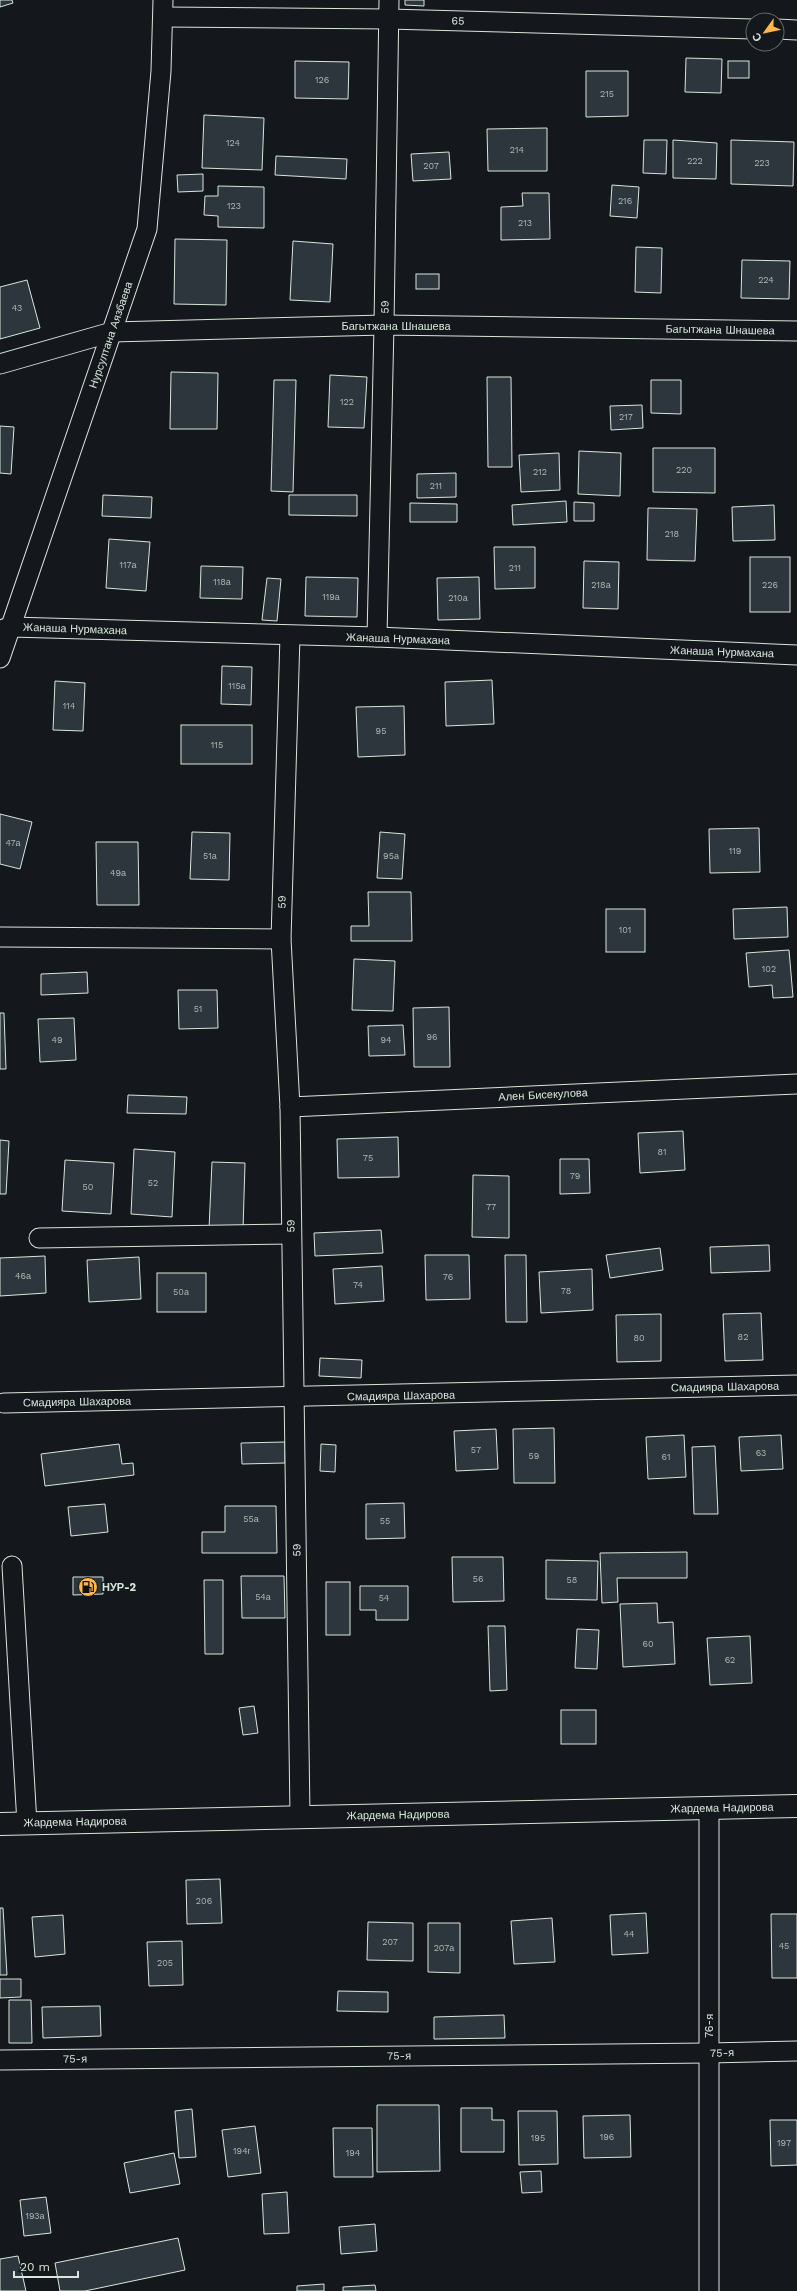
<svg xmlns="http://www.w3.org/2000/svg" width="797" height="2291" font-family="'Work Sans',sans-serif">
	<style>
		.building { fill: #2c363c; stroke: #d8e6dc }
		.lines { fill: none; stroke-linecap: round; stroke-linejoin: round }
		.street-casing { stroke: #d8e6dc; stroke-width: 21 }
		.highway-casing { stroke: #d8e6dc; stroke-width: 24 }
		.street { stroke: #14181c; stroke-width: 19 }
		.highway { stroke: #14181c; stroke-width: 22 }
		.labels { text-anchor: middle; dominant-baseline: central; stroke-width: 3; stroke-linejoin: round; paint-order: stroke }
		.number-label { font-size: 9px; fill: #adbab4 }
		.street-label { font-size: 11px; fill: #d8e6dc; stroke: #14181c }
		.poi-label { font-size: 11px; font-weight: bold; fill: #d8e6dc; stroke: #14181c; text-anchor: start }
	</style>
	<rect width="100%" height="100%" fill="#14181c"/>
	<g class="building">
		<polygon points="0,0 12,0 13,3 0,7"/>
		<polygon points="405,0 424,0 424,6 405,5"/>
		<polygon points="686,58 722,59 721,93 685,92"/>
		<polygon points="295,61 349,62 348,99 295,98"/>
		<rect x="728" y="61" width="21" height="17"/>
		<polygon points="586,71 628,71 628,116 586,117"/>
		<polygon points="204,115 264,118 262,170 202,168"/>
		<polygon points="547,128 547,171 488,171 487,129"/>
		<polygon points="644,140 667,140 666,174 643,173"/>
		<polygon points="673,140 717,143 716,179 673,178"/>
		<polygon points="731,140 794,142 793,186 731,184"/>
		<polygon points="449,152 451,179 413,181 411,154"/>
		<polygon points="276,156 347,159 346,179 275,175"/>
		<polygon points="203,174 203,191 178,192 177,175"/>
		<polygon points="612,185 639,187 637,218 610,216"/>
		<polygon points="218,186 264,187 264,228 218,227 218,216 204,215 205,196 218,196"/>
		<polygon points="522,193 549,193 550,239 501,240 501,207 523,206"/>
		<polygon points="175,239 227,240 226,305 174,304"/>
		<polygon points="293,241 333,244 330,302 290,300"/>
		<polygon points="636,247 662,248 661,293 635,292"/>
		<polygon points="742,260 790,261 789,299 741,298"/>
		<rect x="416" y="274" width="23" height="15"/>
		<polygon points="27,280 40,328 0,339 0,287"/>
		<polygon points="171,372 218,373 217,429 170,429"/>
		<polygon points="330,375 367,377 364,428 328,427"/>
		<polygon points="487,377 511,377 512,467 488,467"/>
		<polygon points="274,380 296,380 293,492 271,491"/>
		<polygon points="651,380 681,380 681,414 651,413"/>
		<polygon points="642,405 643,428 611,430 610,406"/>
		<polygon points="0,426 14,427 11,474 0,473"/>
		<polygon points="653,448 715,448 715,493 653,492"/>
		<polygon points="579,451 621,453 620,496 578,494"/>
		<polygon points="559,453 560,490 521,492 519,455"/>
		<polygon points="456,473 456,497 417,498 417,474"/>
		<polygon points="103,495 152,497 151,518 102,516"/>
		<polygon points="289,495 357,495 357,516 289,515"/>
		<polygon points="566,501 567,522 513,525 512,505"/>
		<polygon points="574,502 594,503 594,521 574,521"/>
		<polygon points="410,503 457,504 457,522 410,522"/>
		<polygon points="774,505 775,540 733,541 732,507"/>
		<polygon points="648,508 697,509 695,561 647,560"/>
		<polygon points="109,539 150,542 146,591 106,588"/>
		<polygon points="494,547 535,547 535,588 495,589"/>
		<rect x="750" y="557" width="40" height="55"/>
		<polygon points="584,561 619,562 618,609 583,608"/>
		<polygon points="201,566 243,567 242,599 200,598"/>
		<polygon points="306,577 358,578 357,617 305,616"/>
		<polygon points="479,577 480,619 438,620 437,578"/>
		<polygon points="267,578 281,579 277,621 262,620"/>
		<polygon points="222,666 252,667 251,705 221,704"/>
		<polygon points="492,680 494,724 446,726 445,682"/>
		<polygon points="55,681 85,683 83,731 53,730"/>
		<polygon points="404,706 405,755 358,757 356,707"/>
		<rect x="181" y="725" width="71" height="39"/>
		<polygon points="0,814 32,822 20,869 0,864"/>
		<polygon points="759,828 760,872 710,873 709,829"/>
		<polygon points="192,832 230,833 229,880 190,879"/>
		<polygon points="380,832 405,834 402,879 377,878"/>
		<polygon points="96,842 138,842 139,905 97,905"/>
		<polygon points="368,892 411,892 412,941 351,941 351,926 369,926"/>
		<polygon points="787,907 788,937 734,939 733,909"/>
		<rect x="606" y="909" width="39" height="43"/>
		<polygon points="789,950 793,997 773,998 772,985 749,987 746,953"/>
		<polygon points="354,959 395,961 393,1011 352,1010"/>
		<polygon points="87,972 88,993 41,995 41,974"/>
		<polygon points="178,990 217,990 218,1028 179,1029"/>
		<polygon points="449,1007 450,1067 414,1067 413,1008"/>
		<polygon points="0,1013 4,1013 6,1069 0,1069"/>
		<polygon points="74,1018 76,1060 40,1062 38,1019"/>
		<polygon points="403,1025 405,1055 369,1056 368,1026"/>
		<polygon points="128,1095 187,1097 186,1114 127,1113"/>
		<polygon points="683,1131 685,1170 640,1173 638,1133"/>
		<polygon points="398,1137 399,1177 338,1178 337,1139"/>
		<polygon points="0,1140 9,1141 6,1194 0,1194"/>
		<polygon points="134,1149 175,1152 172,1217 131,1214"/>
		<polygon points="560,1159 589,1159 590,1193 560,1194"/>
		<polygon points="65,1160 114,1163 111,1214 62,1211"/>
		<polygon points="212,1162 245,1163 243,1230 209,1229"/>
		<polygon points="473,1175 509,1176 509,1238 472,1237"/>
		<polygon points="381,1230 383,1253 315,1256 314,1233"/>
		<polygon points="769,1245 770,1271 711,1273 710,1247"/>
		<polygon points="660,1248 663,1270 610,1278 606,1255"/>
		<polygon points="425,1255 469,1255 470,1299 426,1300"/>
		<polygon points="505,1255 526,1255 527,1322 506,1322"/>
		<polygon points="45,1256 46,1293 0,1296 0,1258"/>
		<polygon points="139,1257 141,1299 89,1302 87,1260"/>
		<polygon points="382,1266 384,1301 335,1304 333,1269"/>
		<polygon points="592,1269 593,1310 541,1313 539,1272"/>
		<rect x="157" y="1273" width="49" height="39"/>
		<polygon points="761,1313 763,1360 725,1361 723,1314"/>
		<polygon points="661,1314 661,1361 617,1362 616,1315"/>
		<polygon points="320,1358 362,1360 361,1378 319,1376"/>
		<polygon points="554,1428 555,1483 514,1483 513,1429"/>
		<polygon points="496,1429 498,1469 456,1471 454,1431"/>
		<polygon points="684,1435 686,1477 648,1479 646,1437"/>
		<polygon points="781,1435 783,1469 741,1471 739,1437"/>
		<polygon points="285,1442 285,1463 242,1464 241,1443"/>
		<polygon points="119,1444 122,1464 133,1463 134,1475 45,1486 41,1454"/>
		<polygon points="321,1444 336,1445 335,1472 320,1471"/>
		<polygon points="715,1446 718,1514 694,1514 692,1447"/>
		<polygon points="404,1503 405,1538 366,1539 366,1504"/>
		<polygon points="105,1504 108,1532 71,1536 68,1507"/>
		<polygon points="225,1506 276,1506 277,1553 202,1553 202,1532 225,1532"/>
		<polygon points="687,1552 687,1578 617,1578 618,1602 602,1603 600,1553"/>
		<polygon points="452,1557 503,1557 504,1601 453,1602"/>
		<polygon points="546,1560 598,1561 597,1600 546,1599"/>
		<polygon points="241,1576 284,1576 285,1618 242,1618"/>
		<polygon points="73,1577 103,1577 103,1594 73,1595"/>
		<polygon points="204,1580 223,1580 223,1654 205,1654"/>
		<rect x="326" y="1582" width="24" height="53"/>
		<polygon points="360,1586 408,1586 408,1620 376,1620 376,1610 360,1610"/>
		<polygon points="657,1603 658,1623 673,1622 675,1664 623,1667 620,1604"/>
		<polygon points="488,1626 505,1626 507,1690 490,1691"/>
		<polygon points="577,1629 599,1630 597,1669 575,1668"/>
		<polygon points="750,1636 752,1683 710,1685 707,1638"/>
		<polygon points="254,1706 258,1733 243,1735 239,1708"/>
		<rect x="561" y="1710" width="35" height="34"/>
		<polygon points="220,1879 222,1923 187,1924 186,1880"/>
		<polygon points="0,1908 3,1908 7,1975 0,1975"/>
		<polygon points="646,1913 648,1953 612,1955 610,1915"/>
		<polygon points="771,1914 797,1914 797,1978 772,1978"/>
		<polygon points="63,1915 65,1954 35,1957 32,1917"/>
		<polygon points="552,1918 555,1962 514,1964 511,1921"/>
		<polygon points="368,1922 413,1923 413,1961 367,1960"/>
		<polygon points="428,1923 460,1923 460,1973 428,1972"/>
		<polygon points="182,1941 183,1985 149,1986 147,1942"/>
		<polygon points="0,1979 21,1979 21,1997 0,1998"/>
		<polygon points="338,1991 388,1992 388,2012 337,2011"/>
		<polygon points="9,2000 31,2000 32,2043 9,2043"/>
		<polygon points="100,2006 101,2036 43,2038 42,2007"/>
		<polygon points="504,2015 505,2038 434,2039 434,2017"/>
		<polygon points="377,2105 439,2105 440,2171 377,2172"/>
		<polygon points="461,2108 492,2108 492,2120 504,2120 504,2152 461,2152"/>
		<polygon points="192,2109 196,2157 179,2158 175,2111"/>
		<polygon points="518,2111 557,2111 558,2164 519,2165"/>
		<polygon points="630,2115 631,2157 584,2158 583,2116"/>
		<polygon points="770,2120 797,2120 797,2165 771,2166"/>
		<polygon points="255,2126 261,2173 228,2177 222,2130"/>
		<polygon points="333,2128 372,2128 373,2177 334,2177"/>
		<polygon points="174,2153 180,2184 130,2193 124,2163"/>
		<polygon points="541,2171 542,2192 522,2193 520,2172"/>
		<polygon points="287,2192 289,2233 264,2234 262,2194"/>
		<polygon points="46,2197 51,2233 24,2236 20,2200"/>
		<polygon points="375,2224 377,2251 341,2254 339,2227"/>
		<polygon points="178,2238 185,2270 85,2291 60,2291 55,2263"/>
		<polygon points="18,2256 26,2291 0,2291 0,2259"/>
		<polygon points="324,2284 324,2291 297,2291 297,2286"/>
		<polygon points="375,2285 376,2291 343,2291 343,2287"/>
	</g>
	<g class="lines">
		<defs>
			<g id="street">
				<polyline points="163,17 388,19 753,29"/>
				<polyline points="777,29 797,30"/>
				<polyline points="0,364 112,332 384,325 797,331"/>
				<polyline points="0,630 11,627 377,637 797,655"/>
				<polyline points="290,636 281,939 290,1107 300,1816"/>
				<polyline points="377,637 384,325 389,0"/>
				<polyline points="0,658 147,229 161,71 163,0"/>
				<polyline points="0,937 281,939"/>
				<polyline points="290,1107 797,1084"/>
				<polyline points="39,1238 291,1234"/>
				<polyline points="4,1403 797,1385"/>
				<polyline points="12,1566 27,1824"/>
				<polyline points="709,1808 709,2291"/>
				<polyline points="0,2060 709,2053 797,2051"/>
			</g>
			<polyline id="highway" points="0,1824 797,1806"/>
		</defs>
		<use href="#street" class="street-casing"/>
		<use href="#highway" class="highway-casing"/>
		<use href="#street" class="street"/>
		<use href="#highway" class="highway"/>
	</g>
	<defs>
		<symbol id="fuel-disc" viewBox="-11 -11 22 22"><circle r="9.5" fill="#ffb74d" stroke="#14181c"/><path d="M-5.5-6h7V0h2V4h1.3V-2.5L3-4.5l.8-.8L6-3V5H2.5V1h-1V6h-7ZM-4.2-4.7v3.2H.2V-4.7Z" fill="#111"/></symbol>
	</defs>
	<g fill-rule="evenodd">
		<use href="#fuel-disc" x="77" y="1576" width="22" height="22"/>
	</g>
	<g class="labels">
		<g class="number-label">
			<text x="322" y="80">126</text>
			<text x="607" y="94">215</text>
			<text x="233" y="143">124</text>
			<text x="517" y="150">214</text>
			<text x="695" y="161">222</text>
			<text x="762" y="163">223</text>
			<text x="431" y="166">207</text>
			<text x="625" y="201">216</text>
			<text x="234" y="206">123</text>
			<text x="525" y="223">213</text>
			<text x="766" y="280">224</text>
			<text x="17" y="308">43</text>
			<text x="347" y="402">122</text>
			<text x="626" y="417">217</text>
			<text x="684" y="470">220</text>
			<text x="540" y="472">212</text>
			<text x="436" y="486">211</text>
			<text x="672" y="534">218</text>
			<text x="128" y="565">117а</text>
			<text x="515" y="568">211</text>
			<text x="222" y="582">118а</text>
			<text x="601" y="585">218а</text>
			<text x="770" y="585">226</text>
			<text x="331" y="597">119а</text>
			<text x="458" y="598">210а</text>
			<text x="237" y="686">115а</text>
			<text x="69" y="706">114</text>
			<text x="381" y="731">95</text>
			<text x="217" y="745">115</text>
			<text x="13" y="843">47а</text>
			<text x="735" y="851">119</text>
			<text x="210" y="856">51а</text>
			<text x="391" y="856">95а</text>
			<text x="118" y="873">49а</text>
			<text x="625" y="930">101</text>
			<text x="769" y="969">102</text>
			<text x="198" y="1009">51</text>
			<text x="432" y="1037">96</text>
			<text x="57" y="1040">49</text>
			<text x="386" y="1040">94</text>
			<text x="662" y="1152">81</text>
			<text x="368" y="1158">75</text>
			<text x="575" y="1176">79</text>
			<text x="153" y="1183">52</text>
			<text x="88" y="1187">50</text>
			<text x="491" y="1207">77</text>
			<text x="23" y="1276">46а</text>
			<text x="448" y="1277">76</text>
			<text x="358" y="1285">74</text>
			<text x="566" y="1291">78</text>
			<text x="181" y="1292">50а</text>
			<text x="743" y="1337">82</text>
			<text x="639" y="1338">80</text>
			<text x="476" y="1450">57</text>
			<text x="761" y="1453">63</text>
			<text x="534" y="1456">59</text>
			<text x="666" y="1457">61</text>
			<text x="251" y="1519">55а</text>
			<text x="385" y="1521">55</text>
			<text x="478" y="1579">56</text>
			<text x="572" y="1580">58</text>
			<text x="263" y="1597">54а</text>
			<text x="384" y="1598">54</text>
			<text x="648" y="1644">60</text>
			<text x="730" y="1660">62</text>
			<text x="204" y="1901">206</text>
			<text x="629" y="1934">44</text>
			<text x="390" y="1942">207</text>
			<text x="784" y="1946">45</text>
			<text x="444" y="1948">207а</text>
			<text x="165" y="1963">205</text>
			<text x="607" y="2137">196</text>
			<text x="538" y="2138">195</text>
			<text x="784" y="2143">197</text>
			<text x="242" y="2151">194г</text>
			<text x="353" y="2153">194</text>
			<text x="35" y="2216">193а</text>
		</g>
		<g class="street-label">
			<text transform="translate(458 21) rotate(2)">65</text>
			<text transform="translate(385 307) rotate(-89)">59</text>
			<text x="396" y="326">Багытжана Шнашева</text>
			<text transform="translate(720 330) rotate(1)">Багытжана Шнашева</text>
			<text transform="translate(111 335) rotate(-71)">Нурсултана Аязбаева</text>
			<text transform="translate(75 629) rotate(2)">Жанаша Нурмахана</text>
			<text transform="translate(398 639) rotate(2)">Жанаша Нурмахана</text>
			<text transform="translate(722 652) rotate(2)">Жанаша Нурмахана</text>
			<text transform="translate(282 902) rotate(-89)">59</text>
			<text transform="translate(543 1095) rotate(-3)">Ален Бисекулова</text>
			<text transform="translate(291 1226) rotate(-91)">59</text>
			<text transform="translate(725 1387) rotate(-1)">Смадияра Шахарова</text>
			<text transform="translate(401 1396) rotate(-1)">Смадияра Шахарова</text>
			<text transform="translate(77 1402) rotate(-1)">Смадияра Шахарова</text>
			<text transform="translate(297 1550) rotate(-91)">59</text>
			<text transform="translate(722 1808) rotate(-1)">Жардема Надирова</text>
			<text transform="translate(398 1815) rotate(-1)">Жардема Надирова</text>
			<text transform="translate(75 1822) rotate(-1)">Жардема Надирова</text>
			<text transform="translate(709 2026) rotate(-90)">76-я</text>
			<text transform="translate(722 2053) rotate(-2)">75-я</text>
			<text transform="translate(399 2056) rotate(-1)">75-я</text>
			<text transform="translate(75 2059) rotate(-1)">75-я</text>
		</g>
		<g class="poi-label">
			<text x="102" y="1587">НУР-2</text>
		</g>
	</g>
	<g transform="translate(765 32) rotate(237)"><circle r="19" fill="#14181c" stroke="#626a69"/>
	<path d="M0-3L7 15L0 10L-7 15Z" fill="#ffb74d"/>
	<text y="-6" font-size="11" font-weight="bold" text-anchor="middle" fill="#d8e6dc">С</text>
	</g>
	<path d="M14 2271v6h64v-6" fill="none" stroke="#d8e6dc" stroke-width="2"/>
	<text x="20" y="2271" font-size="12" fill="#d8e6dc" stroke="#14181c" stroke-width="3" paint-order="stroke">20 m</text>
</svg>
